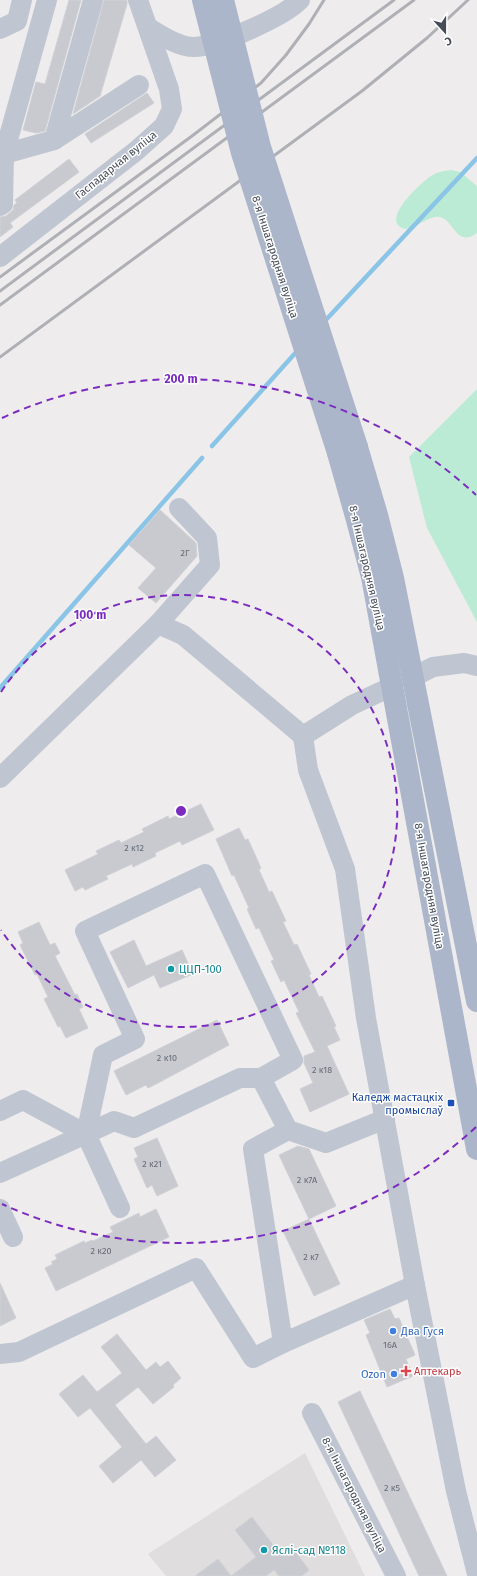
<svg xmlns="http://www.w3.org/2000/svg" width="477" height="1576" font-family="'Fira Sans',sans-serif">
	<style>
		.education { fill: #dfdddd }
		.green { fill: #bbebd5 }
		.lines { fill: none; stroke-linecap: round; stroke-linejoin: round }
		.stream { stroke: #8ac4e6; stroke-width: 4.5 }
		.building { fill: #c8cad0; stroke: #d0d1d7 }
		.minor { stroke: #bfc6d1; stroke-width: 20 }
		.major { stroke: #acb6ca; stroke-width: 22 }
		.rail { stroke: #aeb0b6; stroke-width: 3 }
		.major-bridge { stroke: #acb6ca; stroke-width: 22 }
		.ring { fill: none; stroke: #7b2cbf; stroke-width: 2; stroke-dasharray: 7 5 }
		.culture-dot { fill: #0f9aa8; stroke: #fff; stroke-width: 1.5 }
		.transit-dot { fill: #1a4fb4; stroke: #fff; stroke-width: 1.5 }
		.shop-dot { fill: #3f7fe0; stroke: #fff; stroke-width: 1.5 }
		.health-dot { fill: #e0444e; stroke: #fff; stroke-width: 1.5 }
		.labels { text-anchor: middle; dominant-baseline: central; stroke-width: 3; stroke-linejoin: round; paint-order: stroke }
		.number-label { font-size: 9px; fill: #666c76 }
		.street-label { font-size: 11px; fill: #454c58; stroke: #fff }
		.culture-label { font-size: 11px; fill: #0d838f; stroke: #fff; text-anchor: start }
		.transit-label { font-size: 11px; fill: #164399; stroke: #fff; text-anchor: end }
		.shop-label { font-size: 11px; fill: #366cbe; stroke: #fff; text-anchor: start }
		.health-label { font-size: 11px; fill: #be3a42; stroke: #fff; text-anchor: start }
		.centre { fill: #7b2cbf; stroke: #fff; stroke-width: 2 }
		.ring-label { font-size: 12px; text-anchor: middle; font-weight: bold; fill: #7b2cbf; stroke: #fff; stroke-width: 3; stroke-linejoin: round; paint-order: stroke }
	</style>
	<rect width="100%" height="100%" fill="#eeecec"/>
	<polygon class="education" points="305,1453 365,1576 166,1576 148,1554"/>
	<g class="green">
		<path d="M451,170l9,2 17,14v47c-21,15 -22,-12 -37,-16 -13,-3 -29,18 -40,10 -15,-12 21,-44 31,-51 6,-4 13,-5 20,-6z"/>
		<polygon points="477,389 477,622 427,528 409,457"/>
	</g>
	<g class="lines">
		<g class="stream">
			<polyline points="323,323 477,158"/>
			<polyline points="212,446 298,350"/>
			<polyline points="0,688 202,458"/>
		</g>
	</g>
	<g class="building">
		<polygon points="69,0 81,0 45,131 36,133 23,130 36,82 45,84"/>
		<polygon points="104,0 127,0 127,4 100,96 73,114"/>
		<polygon points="147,93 154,103 91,143 85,134"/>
		<polygon points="69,159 79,172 10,223 13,227 0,237 0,217 6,216 13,210 14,205 17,203 15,200"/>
		<polygon points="160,510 196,543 197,556 156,603 138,588 156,568 129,545"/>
		<polygon points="201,804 214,830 182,845 180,841 155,853 156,856 133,867 132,864 106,876 108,879 85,890 83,887 75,891 65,870 98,854 96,851 119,840 121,843 144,832 142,829 168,816 169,819"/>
		<polygon points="239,828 245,840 248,839 261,868 259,870 269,892 272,891 286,921 283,922 294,945 297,944 311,974 309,975 319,997 322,996 336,1026 334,1027 340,1040 327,1046 349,1094 310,1112 300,1089 313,1083 304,1063 304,1056 315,1052 296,1013 299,1012 284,980 281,982 271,961 274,960 259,928 256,929 247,909 249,908 234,875 232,876 216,839"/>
		<polygon points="39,922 50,945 55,943 60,953 55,956 75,995 77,994 83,1007 79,1009 88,1028 66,1038 60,1026 58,1027 44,999 48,997 37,974 35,975 20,945 23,943 18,932"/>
		<polygon points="134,940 146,966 182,950 193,974 160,988 154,975 128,988 110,952"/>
		<polygon points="217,1020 229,1045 158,1083 148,1088 146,1085 126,1095 114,1071"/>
		<polygon points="157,1138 178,1186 157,1196 152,1185 147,1188 134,1159 138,1157 134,1148"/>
		<polygon points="298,1146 309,1149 336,1206 309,1219 279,1155"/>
		<polygon points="156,1209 169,1237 56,1291 45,1268 53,1264 51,1262 57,1259 55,1255 84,1241 85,1243 92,1240 93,1241 113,1232 110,1227 139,1213 140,1217"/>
		<polygon points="309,1219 340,1284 314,1296 283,1231"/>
		<polygon points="0,1283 16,1318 0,1326"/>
		<polygon points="390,1309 395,1319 399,1318 415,1355 406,1359 413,1376 387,1387 366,1335 370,1333 364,1320"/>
		<polygon points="117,1334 146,1370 156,1362 160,1367 168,1361 181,1378 173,1385 174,1387 153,1404 138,1387 115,1405 146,1444 156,1436 176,1460 155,1477 141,1460 113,1483 99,1466 122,1447 90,1408 78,1417 59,1394 83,1375 97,1392 122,1373 101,1347"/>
		<polygon points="360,1391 447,1576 419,1576 338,1402"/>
		<polygon points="252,1517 280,1554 291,1546 309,1570 302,1576 279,1576 274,1570 266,1576 231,1576 256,1557 235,1530"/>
		<polygon points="218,1559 231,1576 195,1576"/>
	</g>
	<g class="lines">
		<g class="minor">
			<path d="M149,28c13,8 30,19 45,19 24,-1 90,-30 106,-47"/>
			<polyline points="0,29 17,21 22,0"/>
			<polyline points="54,140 139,85"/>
			<polyline points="0,157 4,154 54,140 93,0"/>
			<polyline points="0,206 3,204 4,154 47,0"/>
			<polyline points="0,257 136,151 164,126 172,109 169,89 138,0"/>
			<polyline points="158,624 210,565 207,538 179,508"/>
			<polyline points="413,677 433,667 464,663 477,666"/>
			<polyline points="303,736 308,770 345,869 366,1018 415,1285 456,1491 477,1574"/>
			<polyline points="0,778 158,624 183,635 303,736 352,705 393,686"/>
			<polyline points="0,1111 23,1100 86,1134"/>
			<polyline points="86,1134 103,1055 135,1039 85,931 205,874 293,1060 261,1078"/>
			<polyline points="0,1173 86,1134"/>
			<polyline points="120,1208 86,1134 114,1121 134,1128 240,1078 261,1078 288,1130"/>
			<polyline points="0,1209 13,1237"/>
			<polyline points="283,1343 253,1149 288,1130 326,1143 385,1119"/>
			<polyline points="0,1354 19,1352 196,1268 253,1358 283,1343 415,1285"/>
			<polyline points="312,1413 396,1576"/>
		</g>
		<g class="major">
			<polyline points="357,447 377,515 393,578 477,1001"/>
			<polyline points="338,453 357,520 372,577 477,1149"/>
		</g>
		<g class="rail">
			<polyline points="0,277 192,136 261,83 286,55 309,24 324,0"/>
			<polyline points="0,291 394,0"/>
			<polyline points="0,305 414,0"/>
			<polyline points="0,357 362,91 427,38 468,0"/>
		</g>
		<g class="major-bridge">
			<polyline points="203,0 242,153 338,453"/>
			<polyline points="223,0 260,147 357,447"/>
		</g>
	</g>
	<g class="ring">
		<path d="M1 692A216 216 0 1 1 1 930"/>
		<path d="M476 1127A432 432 0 0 1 2 1204M2 418A432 432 0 0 1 476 495"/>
	</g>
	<g class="culture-dot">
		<circle cx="171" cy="969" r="4"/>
		<circle cx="264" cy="1550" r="4"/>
	</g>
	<rect class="transit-dot" x="447" y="1099" width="8" height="8" rx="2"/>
	<g class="shop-dot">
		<circle cx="393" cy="1331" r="4"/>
		<circle cx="394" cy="1374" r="4"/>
	</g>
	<path class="health-dot" d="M404 1365h4v4h4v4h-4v4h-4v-4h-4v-4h4z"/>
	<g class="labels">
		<g class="number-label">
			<text x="185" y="553">2Г</text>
			<text x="134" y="848">2 к12</text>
			<text x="167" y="1058">2 к10</text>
			<text x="322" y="1070">2 к18</text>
			<text x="152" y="1164">2 к21</text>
			<text x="307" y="1180">2 к7А</text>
			<text x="101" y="1251">2 к20</text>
			<text x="311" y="1257">2 к7</text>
			<text x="390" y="1345">16А</text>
			<text x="392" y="1488">2 к5</text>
		</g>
		<g class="street-label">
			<text transform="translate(116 165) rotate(-39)">Гаспадарчая вуліца</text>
			<text transform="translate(275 257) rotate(72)">8-я Іншагародняя вуліца</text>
			<text transform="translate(367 568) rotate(77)">8-я Іншагародняя вуліца</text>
			<text transform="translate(429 886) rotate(80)">8-я Іншагародняя вуліца</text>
			<text transform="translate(354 1495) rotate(63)">8-я Іншагародняя вуліца</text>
		</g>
		<g class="culture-label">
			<text x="179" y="969">ЦЦП-100</text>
			<text x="272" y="1550">Яслі-сад №118</text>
		</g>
		<g class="transit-label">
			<text x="443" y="1097">Каледж мастацкіх<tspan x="443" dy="13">промыслаў</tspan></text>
		</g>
		<g class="shop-label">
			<text x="401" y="1331">Два Гуся</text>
			<text x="386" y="1374" text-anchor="end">Ozon</text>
		</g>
		<g class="health-label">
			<text x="414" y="1371">Аптекарь</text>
		</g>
	</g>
	<circle cx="181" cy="811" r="6" class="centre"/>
	<g class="ring-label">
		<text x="181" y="383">200 m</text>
		<text x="90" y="619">100 m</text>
	</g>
	<g transform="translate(445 32) rotate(159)" stroke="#ffffff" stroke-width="3" paint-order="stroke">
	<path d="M0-3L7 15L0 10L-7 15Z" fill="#454c58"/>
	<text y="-6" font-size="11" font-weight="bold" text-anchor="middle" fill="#454c58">С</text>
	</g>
</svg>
